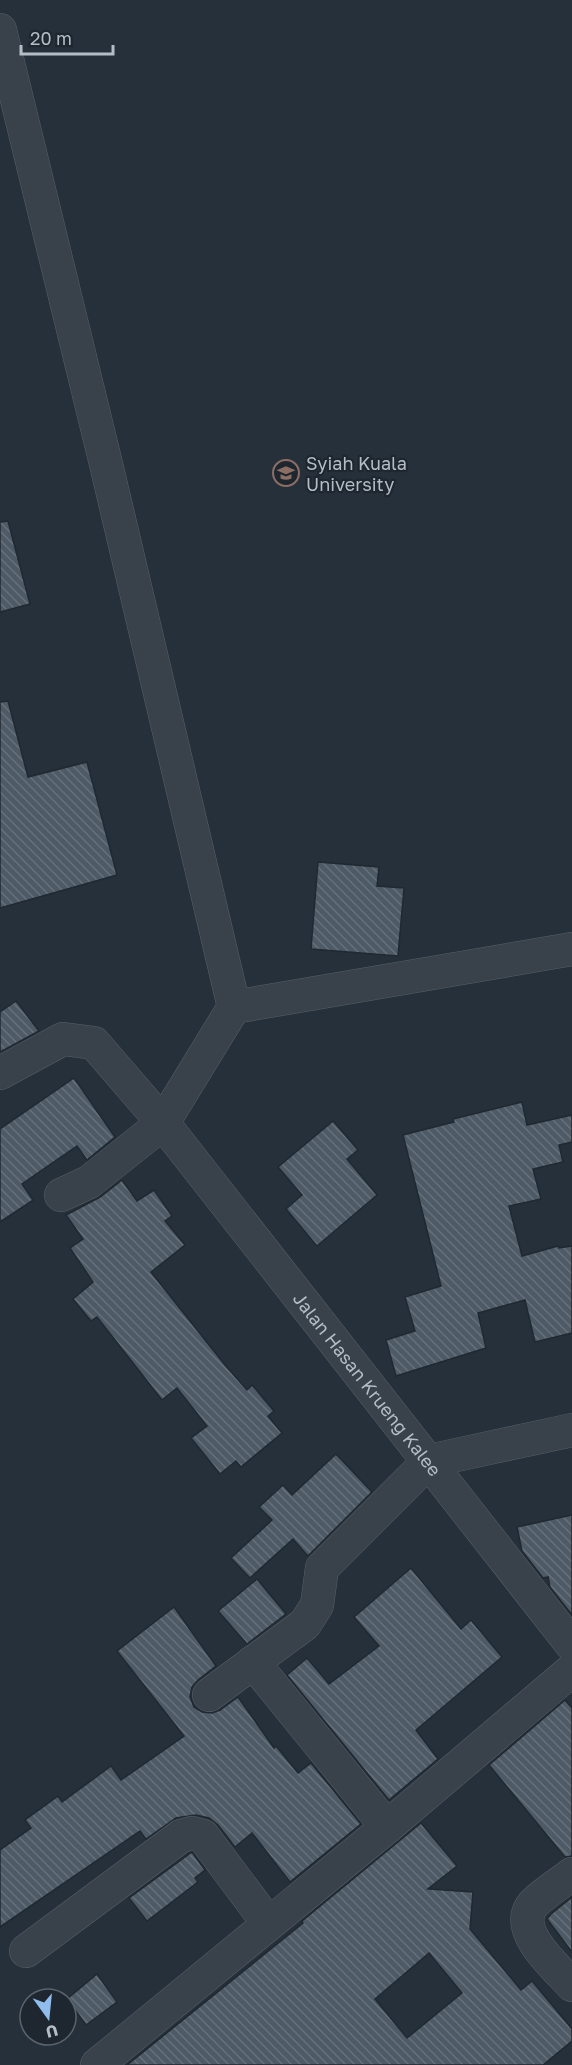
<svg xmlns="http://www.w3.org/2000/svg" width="572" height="2065" font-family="'Golos Text',sans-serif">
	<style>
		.building { fill: url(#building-back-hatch); stroke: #202931; stroke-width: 1.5; fill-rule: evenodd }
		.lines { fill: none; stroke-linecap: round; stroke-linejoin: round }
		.minor-casing { stroke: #576068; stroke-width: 34 }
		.minor { stroke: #39424a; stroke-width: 33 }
		.labels { text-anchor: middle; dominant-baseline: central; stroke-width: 4.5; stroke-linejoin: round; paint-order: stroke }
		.poi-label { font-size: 18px; fill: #b4bdc6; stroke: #1e272f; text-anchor: start }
		.street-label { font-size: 18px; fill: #b4bdc6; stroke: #1e272f }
	</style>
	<defs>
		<pattern id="building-back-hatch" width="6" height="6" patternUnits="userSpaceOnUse" patternTransform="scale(1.5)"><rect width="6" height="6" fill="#4e5a65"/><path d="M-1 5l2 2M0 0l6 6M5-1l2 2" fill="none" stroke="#65707a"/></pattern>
	</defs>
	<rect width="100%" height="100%" fill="#25303a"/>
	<g class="building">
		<polygon points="8,521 30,604 0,612 0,522"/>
		<polygon points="8,701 28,777 87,762 117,875 0,908 0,702"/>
		<polygon points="318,862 379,867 377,886 404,888 398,956 311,949"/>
		<polygon points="16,1001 39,1031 0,1052 0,1012"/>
		<polygon points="74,1078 115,1137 87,1160 77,1146 22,1184 33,1200 0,1222 0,1129"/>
		<polygon points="522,1102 527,1125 572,1115 572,1142 559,1145 563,1162 533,1169 541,1199 509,1206 522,1256 558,1246 559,1248 572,1246 572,1333 535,1342 525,1300 478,1313 486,1348 396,1376 386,1340 415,1331 405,1297 441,1286 403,1135 454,1122 453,1119"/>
		<polygon points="333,1121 358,1150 347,1159 377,1195 317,1246 286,1209 302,1195 278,1167"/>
		<polygon points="122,1180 137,1201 154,1190 172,1216 165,1221 185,1245 151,1272 225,1365 247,1390 252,1385 274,1411 268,1416 282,1433 241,1467 236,1461 220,1474 191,1438 207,1426 177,1388 162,1400 97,1317 91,1321 73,1299 93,1282 70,1248 83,1239 66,1215 100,1197"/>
		<polygon points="336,1454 372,1492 308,1556 293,1539 250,1578 231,1558 272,1520 259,1507 283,1485 292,1495"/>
		<polygon points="572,1515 572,1615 550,1587 548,1577 543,1578 522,1551 517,1527"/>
		<polygon points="411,1568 461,1629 471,1620 502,1657 416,1730 438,1759 389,1800 287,1675 307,1658 329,1684 379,1646 354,1617"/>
		<polygon points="257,1579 286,1614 247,1644 218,1611"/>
		<polygon points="174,1607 216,1666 198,1680 192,1687 190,1697 194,1707 202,1712 212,1713 220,1710 238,1697 274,1748 276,1746 298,1773 311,1763 361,1824 290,1882 252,1833 235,1847 218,1825 209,1818 196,1815 176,1818 146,1839 140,1831 0,1927 0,1850 31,1828 25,1820 58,1796 62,1802 111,1766 121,1780 184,1736 117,1651"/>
		<polygon points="565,1700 572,1708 572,1856 565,1857 489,1765"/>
		<path d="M421,1823l36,43 -29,23 45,3 -3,37 51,61 11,-9 40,48v12l-29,24h-416l176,-142 -1,-2zM429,1953l33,40 -55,45 -32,-39z"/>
		<polygon points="192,1852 205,1870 195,1878 198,1882 147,1921 129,1898"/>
		<polygon points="572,1897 572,1952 547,1919 551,1914"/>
		<polygon points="97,1974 117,2002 86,2025 67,1999"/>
	</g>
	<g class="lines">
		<defs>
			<g id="minor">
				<polyline points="0,30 106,464 234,1007 163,1123 89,1182 61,1195"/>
				<polyline points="234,1007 572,949"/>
				<path id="s1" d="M0,1073l63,-34 31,4 69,80 409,522"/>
				<polyline points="253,1662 387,1827"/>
				<polyline points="209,1695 305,1624 317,1605 322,1568 429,1461 572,1430"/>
				<path d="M572,1874c-9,7 -36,25 -41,33 -16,26 25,60 41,78"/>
				<polyline points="26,1951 181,1836 192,1833 203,1836 268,1923"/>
				<polyline points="97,2065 387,1827 572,1670"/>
			</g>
		</defs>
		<use href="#minor" class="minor-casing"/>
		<use href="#minor" class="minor"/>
	</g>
	<defs>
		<symbol id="university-ring" viewBox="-11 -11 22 22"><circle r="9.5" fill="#1e272f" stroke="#8d6e63" stroke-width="1.5"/><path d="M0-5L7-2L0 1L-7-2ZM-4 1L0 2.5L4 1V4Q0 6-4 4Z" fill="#8d6e63"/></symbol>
	</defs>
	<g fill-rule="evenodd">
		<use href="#university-ring" x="271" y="458" width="30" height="30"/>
	</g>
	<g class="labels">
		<g class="poi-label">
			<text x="306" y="463">Syiah Kuala<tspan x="306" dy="21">University</tspan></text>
		</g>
		<g class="street-label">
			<text stroke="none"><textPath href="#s1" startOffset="540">Jalan Hasan Krueng Kalee</textPath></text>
		</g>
	</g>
	<g transform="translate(48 2017) rotate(165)"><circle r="28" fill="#1e272f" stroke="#5a636b" stroke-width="1.5"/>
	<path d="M0-4.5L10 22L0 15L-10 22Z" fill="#91bdee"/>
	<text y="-9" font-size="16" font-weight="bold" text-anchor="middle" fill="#b4bdc6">U</text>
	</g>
	<path d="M21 45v9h92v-9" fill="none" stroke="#b4bdc6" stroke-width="3"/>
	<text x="30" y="45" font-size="18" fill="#b4bdc6" stroke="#1e272f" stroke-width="4.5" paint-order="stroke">20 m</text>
</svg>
